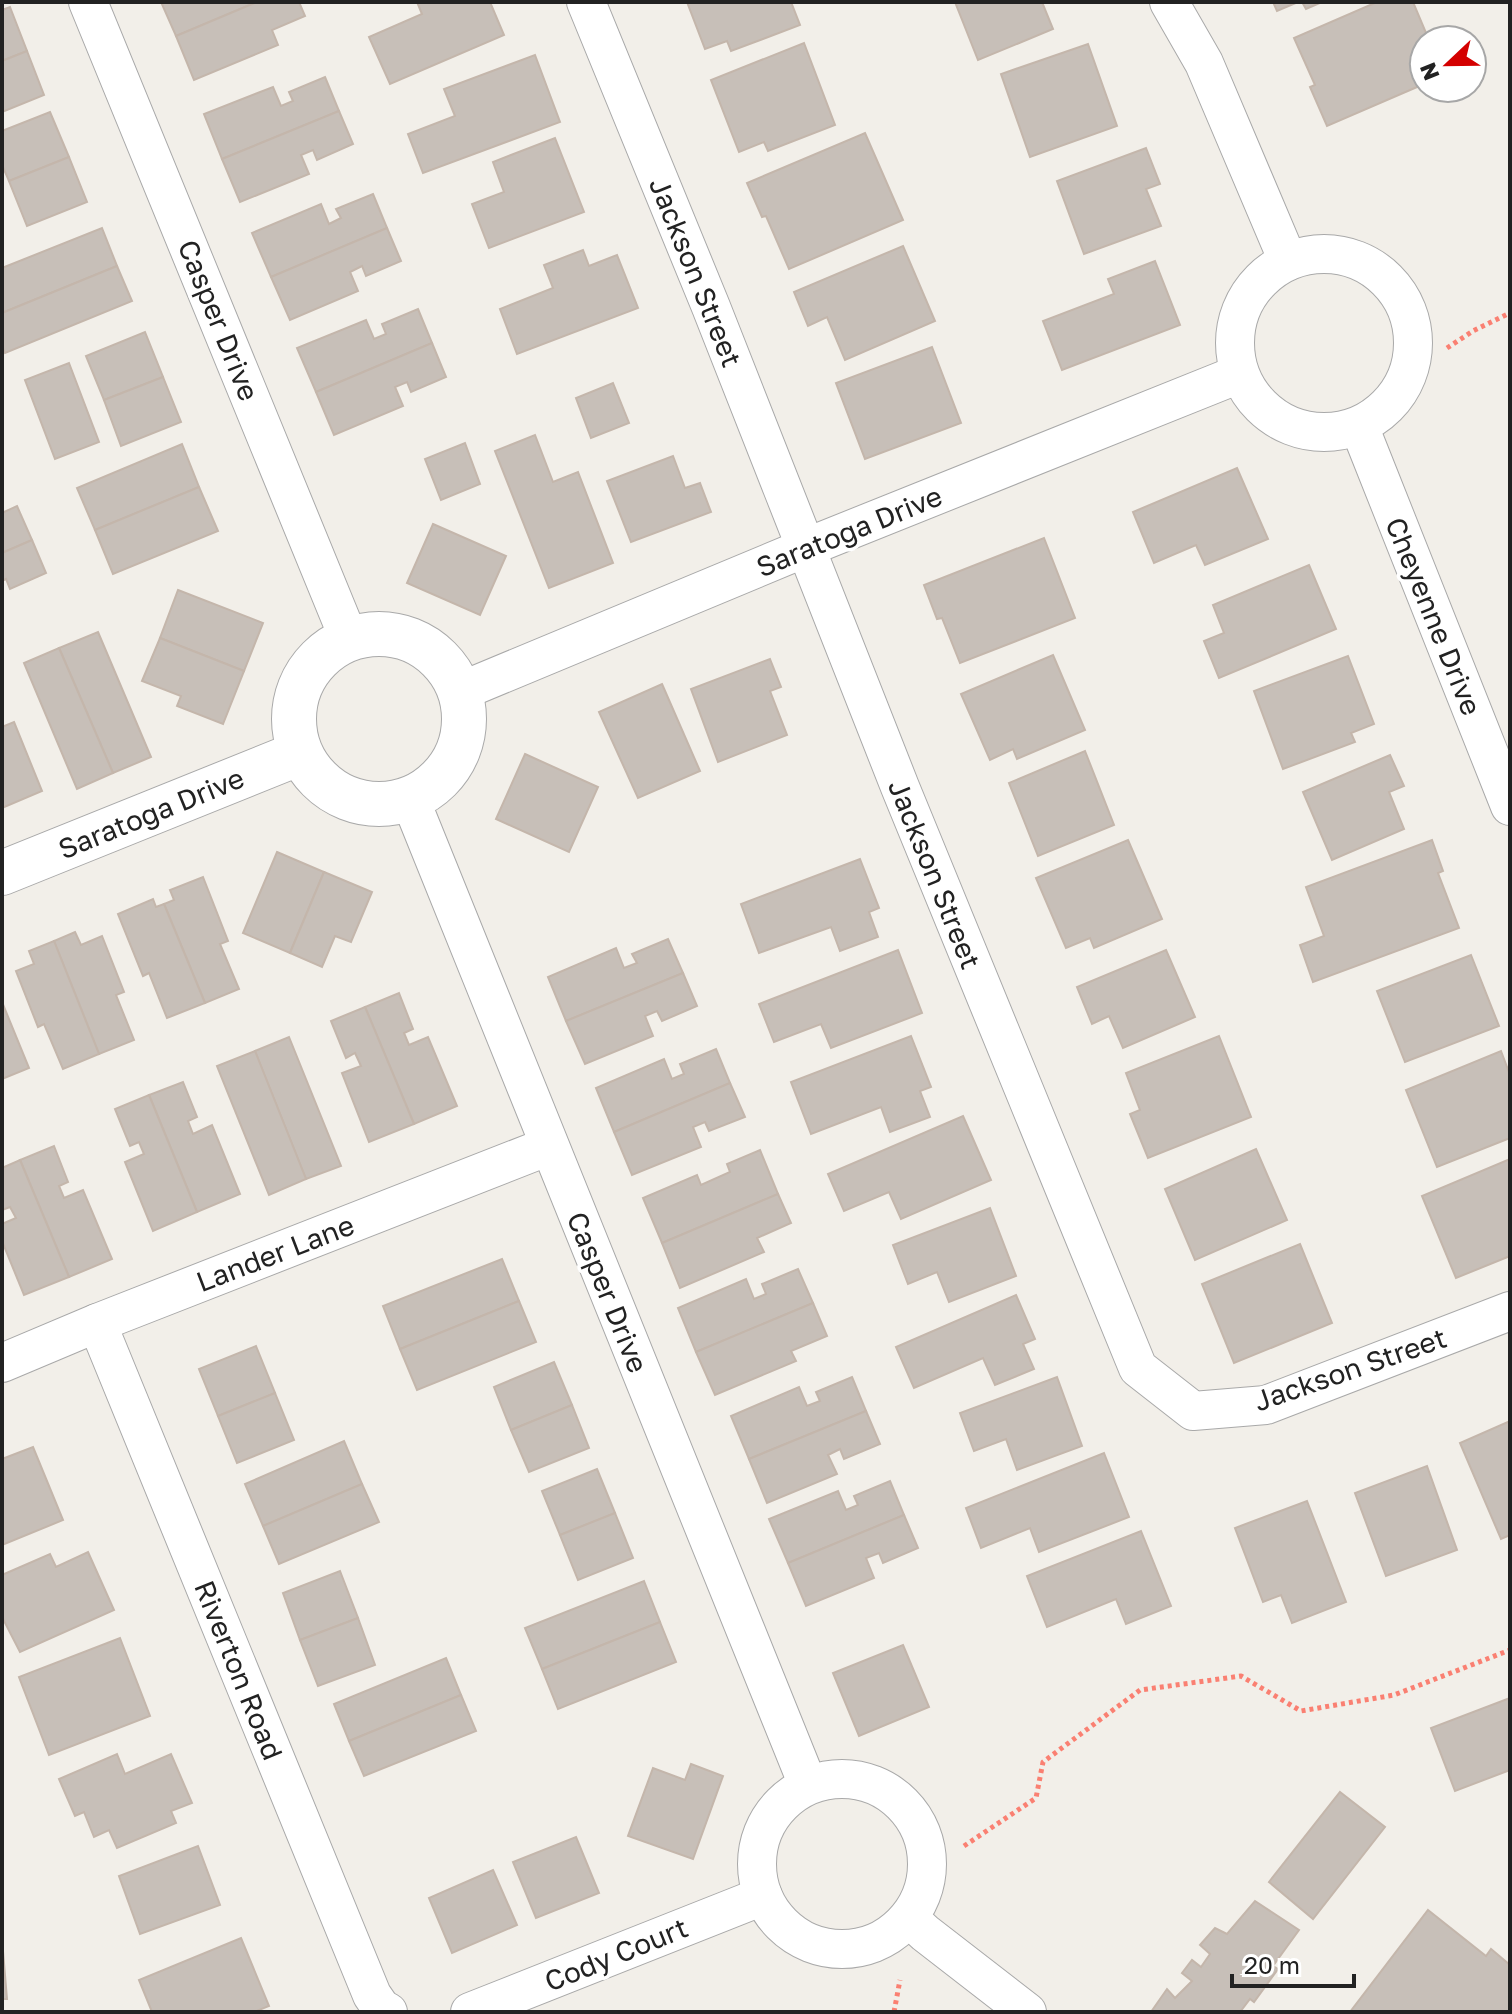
<svg xmlns="http://www.w3.org/2000/svg" width="1512" height="2014" font-family="'Golos Text',sans-serif">
	<style>
		.building { fill: #c7bfb8; stroke: #c4b6ab; stroke-width: 2 }
		.lines { fill: none; stroke-linecap: round; stroke-linejoin: round }
		.minor-casing { stroke: #a9a9a9; stroke-width: 40 }
		.tertiary-casing { stroke: #a9a9a9; stroke-width: 46 }
		.path { stroke: #fa8072; stroke-width: 5; stroke-dasharray: 4 4; stroke-linecap: butt }
		.minor { stroke: #fff; stroke-width: 38 }
		.tertiary { stroke: #fff; stroke-width: 44 }
		.labels { text-anchor: middle; dominant-baseline: central; stroke-width: 7; stroke-linejoin: round; paint-order: stroke }
		.street-label { font-size: 28px; fill: #222; stroke: #fff }
	</style>
	<rect width="100%" height="100%" fill="#f2efe9"/>
	<g class="building">
		<polygon points="161,2 257,2 176,36"/>
		<polygon points="257,2 299,2 305,16 272,30 278,45 194,80 176,36"/>
		<polygon points="417,2 490,2 504,35 390,84 369,37 422,14"/>
		<polygon points="687,2 791,2 800,25 731,51 727,41 705,49"/>
		<polygon points="955,2 1042,2 1053,29 978,60"/>
		<polygon points="1273,2 1298,2 1277,11"/>
		<polygon points="1302,2 1322,2 1306,9"/>
		<polygon points="1377,2 1413,2 1429,40 1424,40 1424,84 1327,126 1310,87 1315,85 1294,38"/>
		<polygon points="10,7 27,51 2,61 2,10"/>
		<polygon points="804,43 835,125 768,151 764,142 739,152 711,80"/>
		<polygon points="1088,44 1117,126 1030,157 1001,74"/>
		<polygon points="27,51 44,95 2,112 2,61"/>
		<polygon points="535,55 560,122 423,173 408,134 455,116 444,89"/>
		<polygon points="325,77 339,111 222,159 204,114 273,87 281,106 293,101 289,92"/>
		<polygon points="339,111 353,144 317,160 313,150 301,155 309,174 240,202 222,159"/>
		<polygon points="50,112 69,157 9,181 2,165 2,131"/>
		<polygon points="865,133 903,220 789,269 766,216 762,217 747,183"/>
		<polygon points="555,138 584,212 489,248 472,204 504,192 493,162"/>
		<polygon points="1146,148 1160,184 1146,189 1161,226 1084,254 1057,181"/>
		<polygon points="69,157 87,202 27,226 9,181"/>
		<polygon points="373,194 387,228 271,277 252,233 321,204 329,224 341,218 336,209"/>
		<polygon points="102,228 117,266 2,313 2,268"/>
		<polygon points="387,228 401,261 366,276 362,266 350,272 358,291 290,320 271,277"/>
		<polygon points="903,246 935,321 845,360 827,317 808,326 794,292"/>
		<polygon points="583,250 589,266 617,255 638,308 517,354 500,309 553,288 544,265"/>
		<polygon points="1155,261 1180,325 1062,370 1043,321 1114,294 1108,279"/>
		<polygon points="117,266 132,301 5,353 2,347 2,313"/>
		<polygon points="418,309 432,343 316,392 297,348 366,320 374,339 386,334 382,324"/>
		<polygon points="145,332 163,377 104,400 86,356"/>
		<polygon points="432,343 446,377 411,392 407,382 395,387 403,406 334,435 316,392"/>
		<polygon points="932,347 961,423 865,459 836,383"/>
		<polygon points="69,363 99,442 55,459 25,380"/>
		<polygon points="163,377 181,422 121,446 104,400"/>
		<polygon points="613,383 629,423 591,438 576,398"/>
		<polygon points="535,435 553,482 578,472 613,563 549,588 495,451"/>
		<polygon points="465,443 480,484 441,500 425,459"/>
		<polygon points="182,444 199,487 95,530 77,488"/>
		<polygon points="673,456 685,488 700,483 711,512 631,542 607,481"/>
		<polygon points="1237,468 1268,539 1205,565 1196,545 1154,563 1133,512"/>
		<polygon points="199,487 218,531 113,574 95,530"/>
		<polygon points="17,506 32,540 2,553 2,513"/>
		<polygon points="433,524 506,556 480,615 407,583"/>
		<polygon points="1044,538 1075,618 960,663 942,618 937,619 924,585"/>
		<polygon points="32,540 46,573 10,589 6,579 2,581 2,553"/>
		<polygon points="1309,565 1336,629 1219,678 1204,641 1224,633 1213,605"/>
		<polygon points="178,590 263,623 244,671 160,638"/>
		<polygon points="98,632 151,757 113,773 59,648"/>
		<polygon points="160,638 244,671 223,724 177,706 181,696 142,681"/>
		<polygon points="59,648 113,773 77,789 24,663"/>
		<polygon points="1053,655 1085,730 1017,759 1013,749 990,760 961,694"/>
		<polygon points="1348,656 1374,724 1351,733 1355,742 1283,769 1254,691"/>
		<polygon points="770,659 781,687 770,691 787,735 718,762 691,689"/>
		<polygon points="662,684 700,771 638,798 599,712"/>
		<polygon points="14,722 42,791 2,808 2,727"/>
		<polygon points="1085,751 1114,825 1038,856 1009,783"/>
		<polygon points="525,754 598,787 569,852 496,819"/>
		<polygon points="1390,755 1404,786 1389,792 1404,829 1332,860 1303,792"/>
		<polygon points="1128,840 1162,919 1094,948 1090,938 1066,948 1036,878"/>
		<polygon points="1432,840 1443,871 1438,873 1459,928 1313,982 1300,945 1324,936 1306,887"/>
		<polygon points="277,852 324,872 290,953 243,933"/>
		<polygon points="860,859 879,908 869,912 878,937 840,951 831,927 759,953 741,904"/>
		<polygon points="324,872 372,892 351,942 335,936 322,967 290,953"/>
		<polygon points="203,877 228,941 220,944 239,989 205,1003 164,904 174,900 170,890"/>
		<polygon points="153,899 156,907 164,904 205,1003 167,1018 149,973 143,976 118,914"/>
		<polygon points="75,932 81,945 102,936 124,992 116,995 134,1040 99,1054 54,941"/>
		<polygon points="668,939 683,973 566,1021 548,977 616,948 624,968 637,963 632,954"/>
		<polygon points="54,941 99,1054 63,1069 44,1024 38,1027 16,971 34,964 29,951"/>
		<polygon points="898,950 922,1013 831,1048 821,1024 774,1042 759,1004"/>
		<polygon points="1166,950 1195,1017 1123,1048 1109,1016 1092,1024 1077,987"/>
		<polygon points="1471,955 1499,1026 1405,1062 1377,991"/>
		<polygon points="683,973 697,1006 662,1021 657,1011 645,1016 653,1036 585,1064 566,1021"/>
		<polygon points="399,993 413,1029 404,1033 409,1045 428,1037 457,1106 414,1124 365,1007"/>
		<polygon points="2,1002 29,1068 2,1079"/>
		<polygon points="365,1007 414,1124 369,1142 342,1073 361,1066 355,1053 346,1058 331,1021"/>
		<polygon points="911,1036 931,1087 920,1091 930,1117 890,1132 881,1107 811,1134 791,1082"/>
		<polygon points="1219,1036 1251,1117 1148,1158 1130,1114 1140,1110 1126,1073"/>
		<polygon points="289,1037 341,1166 306,1179 255,1051"/>
		<polygon points="716,1049 730,1083 614,1132 596,1088 664,1059 672,1079 684,1074 680,1064"/>
		<polygon points="255,1051 306,1179 269,1195 217,1066"/>
		<polygon points="1501,1051 1510,1075 1510,1138 1437,1167 1406,1090"/>
		<polygon points="183,1082 197,1117 188,1121 193,1134 212,1125 240,1194 197,1212 149,1095"/>
		<polygon points="730,1083 745,1117 709,1131 705,1122 693,1127 701,1147 632,1175 614,1132"/>
		<polygon points="149,1095 197,1212 153,1231 125,1162 144,1154 139,1142 130,1146 115,1109"/>
		<polygon points="963,1116 991,1180 901,1219 889,1192 844,1211 828,1174"/>
		<polygon points="54,1146 68,1182 59,1186 64,1198 83,1190 112,1259 69,1277 20,1160"/>
		<polygon points="1256,1149 1287,1220 1195,1260 1165,1189"/>
		<polygon points="760,1150 778,1194 662,1243 643,1198 697,1175 701,1185 730,1172 727,1164"/>
		<polygon points="1510,1159 1510,1256 1456,1278 1422,1196"/>
		<polygon points="20,1160 69,1277 24,1295 2,1241 2,1224 16,1218 10,1207 2,1210 2,1168"/>
		<polygon points="778,1194 791,1223 757,1238 764,1252 680,1288 662,1243"/>
		<polygon points="990,1208 1016,1276 949,1302 937,1272 908,1284 893,1245"/>
		<polygon points="1300,1244 1332,1323 1234,1363 1202,1284"/>
		<polygon points="502,1259 519,1301 400,1349 383,1306"/>
		<polygon points="798,1269 813,1303 696,1352 678,1308 746,1279 754,1299 766,1294 762,1284"/>
		<polygon points="1016,1295 1035,1339 1023,1344 1034,1369 995,1385 983,1358 914,1388 896,1347"/>
		<polygon points="519,1301 536,1342 417,1390 400,1349"/>
		<polygon points="813,1303 827,1336 791,1351 796,1361 715,1395 696,1352"/>
		<polygon points="256,1346 275,1393 218,1416 199,1369"/>
		<polygon points="554,1362 572,1405 511,1430 494,1387"/>
		<polygon points="852,1377 866,1411 749,1459 731,1416 799,1387 807,1406 820,1401 816,1392"/>
		<polygon points="1057,1377 1082,1446 1017,1470 1006,1439 974,1451 960,1413"/>
		<polygon points="275,1393 294,1440 237,1463 218,1416"/>
		<polygon points="572,1405 589,1448 529,1472 511,1430"/>
		<polygon points="866,1411 880,1444 844,1459 840,1449 828,1455 837,1474 767,1503 749,1459"/>
		<polygon points="1510,1421 1510,1535 1501,1539 1460,1443"/>
		<polygon points="344,1441 362,1484 263,1526 245,1484"/>
		<polygon points="33,1447 63,1520 2,1545 2,1459"/>
		<polygon points="1104,1453 1129,1517 1039,1552 1030,1528 981,1548 966,1508"/>
		<polygon points="1427,1466 1457,1550 1386,1576 1355,1493"/>
		<polygon points="597,1469 615,1513 560,1535 542,1491"/>
		<polygon points="890,1481 904,1515 788,1563 769,1519 838,1491 846,1510 858,1505 854,1496"/>
		<polygon points="362,1484 379,1522 279,1564 263,1526"/>
		<polygon points="1307,1501 1346,1602 1292,1623 1281,1595 1263,1602 1235,1528"/>
		<polygon points="615,1513 633,1558 578,1580 560,1535"/>
		<polygon points="904,1515 918,1548 883,1563 879,1553 866,1558 874,1578 806,1606 788,1563"/>
		<polygon points="1141,1531 1171,1606 1126,1624 1116,1599 1047,1627 1027,1576"/>
		<polygon points="88,1552 114,1610 20,1652 2,1617 2,1575 50,1554 56,1567"/>
		<polygon points="340,1571 358,1618 300,1640 283,1593"/>
		<polygon points="644,1581 660,1622 542,1669 525,1628"/>
		<polygon points="358,1618 375,1665 318,1686 300,1640"/>
		<polygon points="660,1622 676,1662 558,1709 542,1669"/>
		<polygon points="120,1638 150,1716 49,1755 19,1677"/>
		<polygon points="903,1645 929,1707 859,1736 833,1673"/>
		<polygon points="446,1658 461,1695 349,1741 334,1704"/>
		<polygon points="461,1695 476,1731 364,1776 349,1741"/>
		<polygon points="1510,1698 1510,1770 1455,1791 1431,1728"/>
		<polygon points="117,1754 125,1774 171,1754 192,1803 171,1811 176,1823 117,1848 109,1830 94,1837 84,1812 75,1816 59,1779"/>
		<polygon points="691,1764 723,1776 693,1859 628,1836 653,1768 685,1780"/>
		<polygon points="1340,1792 1385,1827 1313,1919 1269,1882"/>
		<polygon points="576,1837 599,1893 536,1918 513,1862"/>
		<polygon points="198,1846 220,1905 140,1934 119,1876"/>
		<polygon points="493,1870 517,1925 452,1953 429,1898"/>
		<polygon points="1255,1901 1299,1930 1273,1966 1278,1969 1254,2002 1250,1999 1240,2012 1151,2012 1167,1989 1175,1998 1192,1981 1182,1973 1192,1960 1201,1967 1210,1954 1200,1945 1215,1928 1227,1934"/>
		<polygon points="1428,1910 1486,1956 1491,1949 1510,1965 1510,2012 1350,2012"/>
		<polygon points="241,1938 269,2006 254,2012 152,2012 139,1980"/>
		<polygon points="2,1939 7,1999 2,1999"/>
	</g>
	<g class="lines">
		<defs>
			<g id="minor">
				<polyline points="88,2 349,639"/>
				<polyline points="586,2 711,307 900,787 1138,1368 1193,1411 1266,1405 1510,1311"/>
				<polyline points="1169,2 1204,63 1288,261"/>
				<circle cx="1324" cy="343" r="89"/>
				<polyline points="1359,426 1510,806"/>
				<polyline points="459,692 805,548 1239,374"/>
				<polyline points="410,799 808,1785"/>
				<polyline points="97,1323 372,1995 381,2008 388,2012"/>
				<polyline points="2,1363 97,1323 549,1146"/>
				<circle cx="842" cy="1864" r="85"/>
				<polyline points="909,1918 925,1933 1027,2012"/>
				<polyline points="470,2012 763,1896"/>
			</g>
			<g id="tertiary">
				<circle cx="379" cy="719" r="85"/>
				<polyline points="2,873 300,753"/>
			</g>
		</defs>
		<use href="#minor" class="minor-casing"/>
		<use href="#tertiary" class="tertiary-casing"/>
		<g class="path">
			<polyline points="1447,348 1473,331 1510,313"/>
			<polyline points="964,1846 1036,1798 1043,1762 1140,1690 1241,1676 1301,1711 1394,1695 1510,1650"/>
			<polyline points="894,2012 900,1980"/>
		</g>
		<use href="#minor" class="minor"/>
		<use href="#tertiary" class="tertiary"/>
	</g>
	<g class="labels">
		<g class="street-label">
			<text transform="translate(696 272) rotate(68)">Jackson Street</text>
			<text transform="translate(219 320) rotate(68)">Casper Drive</text>
			<text transform="translate(849 531) rotate(-22)">Saratoga Drive</text>
			<text transform="translate(1434 616) rotate(68)">Cheyenne Drive</text>
			<text transform="translate(151 813) rotate(-22)">Saratoga Drive</text>
			<text transform="translate(935 874) rotate(68)">Jackson Street</text>
			<text transform="translate(275 1253) rotate(-21)">Lander Lane</text>
			<text transform="translate(608 1292) rotate(68)">Casper Drive</text>
			<text transform="translate(1350 1369) rotate(-19)">Jackson Street</text>
			<text transform="translate(239 1670) rotate(68)">Riverton Road</text>
			<text transform="translate(616 1954) rotate(-22)">Cody Court</text>
		</g>
	</g>
	<rect width="1512" height="2014" fill="none" stroke="#222222" stroke-width="8"/>
	<g transform="translate(1448 64) rotate(248)"><circle r="38" fill="#ffffff" stroke="#a7a7a7" stroke-width="2"/>
	<path d="M0-6L14 30L0 20L-14 30Z" fill="#d40000"/>
	<text y="-12" font-size="22" font-weight="bold" text-anchor="middle" fill="#222222">N</text>
	</g>
	<path d="M1232 1974v12h122v-12" fill="none" stroke="#222222" stroke-width="4"/>
	<text x="1244" y="1974" font-size="24" fill="#222222" stroke="#ffffff" stroke-width="6" paint-order="stroke">20 m</text>
</svg>
